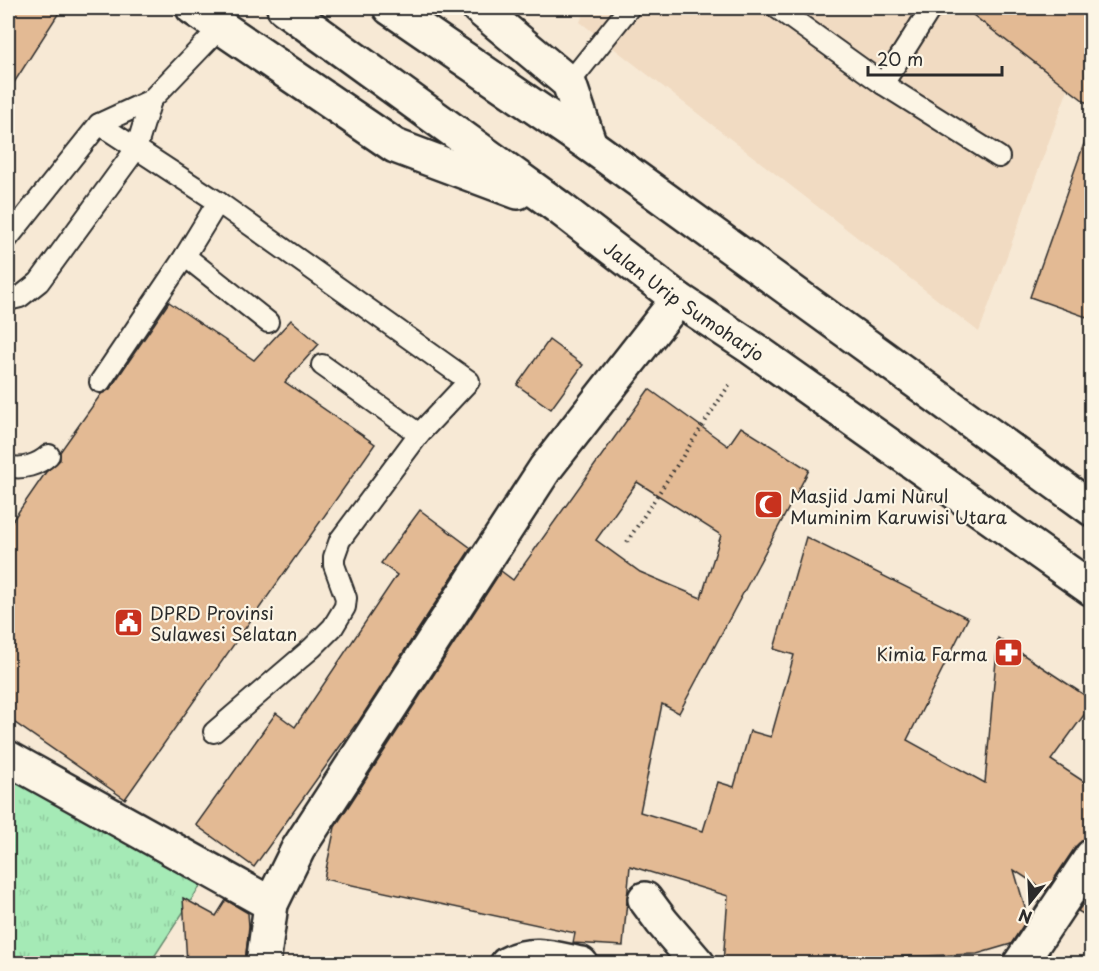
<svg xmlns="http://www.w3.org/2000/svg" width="1099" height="971" font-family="'Playpen Sans',sans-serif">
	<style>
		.built { fill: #f1dbc2 }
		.grass { fill: url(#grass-tufts); stroke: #688a70; stroke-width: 1.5 }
		.building { fill: #e3ba94; stroke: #2b2b2b; stroke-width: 1.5; fill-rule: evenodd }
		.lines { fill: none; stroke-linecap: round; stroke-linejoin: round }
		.lane-casing { stroke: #2b2b2b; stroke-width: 24 }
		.street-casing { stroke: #2b2b2b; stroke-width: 38 }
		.highway-casing { stroke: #2b2b2b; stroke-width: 38 }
		.path { stroke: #2b2b2b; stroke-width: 4; stroke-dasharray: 1.5 4.5; stroke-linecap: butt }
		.lane { stroke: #fcf5e5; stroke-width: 20 }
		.street { stroke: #fcf5e5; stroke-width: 33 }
		.highway { stroke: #fcf5e5; stroke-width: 33 }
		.labels { text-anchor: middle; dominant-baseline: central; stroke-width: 4.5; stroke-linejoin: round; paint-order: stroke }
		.street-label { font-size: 18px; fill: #2b2b2b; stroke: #fcf5e5 }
		.poi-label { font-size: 18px; fill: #2b2b2b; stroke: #fcf5e5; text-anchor: start }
	</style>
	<defs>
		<pattern id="grass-tufts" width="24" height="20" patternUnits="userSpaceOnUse" patternTransform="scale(1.5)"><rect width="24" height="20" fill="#a5eab6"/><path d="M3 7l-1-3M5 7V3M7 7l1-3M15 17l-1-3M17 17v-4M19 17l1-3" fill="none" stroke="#8ec99d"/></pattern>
	</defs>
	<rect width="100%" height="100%" fill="#f7e9d5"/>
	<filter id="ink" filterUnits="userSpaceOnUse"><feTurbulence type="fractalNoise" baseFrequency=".0167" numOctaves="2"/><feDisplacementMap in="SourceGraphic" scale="12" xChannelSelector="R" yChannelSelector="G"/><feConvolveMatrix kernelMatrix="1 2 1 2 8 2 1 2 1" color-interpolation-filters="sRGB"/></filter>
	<g filter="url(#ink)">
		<polygon class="built" points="586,8 1091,8 1091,53 1082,51 979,332 580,22"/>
		<polygon class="grass" points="8,778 201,885 150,963 8,963"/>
		<g class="building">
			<polygon points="8,8 62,8 8,92"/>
			<polygon points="964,8 1092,8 1092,107"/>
			<polygon points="1086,138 1092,139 1092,319 1030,297"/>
			<polygon points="169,302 254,360 291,320 319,344 285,382 375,444 125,799 8,718 8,527 46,472 60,460 60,452 101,394 110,389"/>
			<polygon points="549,340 583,365 551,409 517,385"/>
			<path d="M649,389l79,57 13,-19 68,43 -130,243 -17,-9 -22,108 63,19 15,-49 16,5 16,-56 21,6 23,-82 -20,-6 32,-112 162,81 -61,122 78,43 13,-145 94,62v4l-41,56 41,27v51l-9,2 -7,6 -30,45 -32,-21 14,48 -17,26 -34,10 -81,3 1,6h-174l5,-67 -98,-30 -7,80 -50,-3 2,-10 -251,-54 11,-52 166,-256 12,9zM637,482l84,53 -20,63 -61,-26 -44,-32z"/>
			<polygon points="420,510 471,548 355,727 356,724 254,867 196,825 276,713 295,727 397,575 381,563"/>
			<polygon points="1092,891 1092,919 1078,911"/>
			<polygon points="183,898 216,916 226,900 248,913 249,926 245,963 187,963"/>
		</g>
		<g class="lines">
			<defs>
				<g id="lane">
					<polyline points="777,8 883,84 999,157"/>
					<polyline points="569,83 629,8"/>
					<polyline points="883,84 931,8"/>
					<polyline points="99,124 218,202 469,381 419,434"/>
					<polyline points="8,238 99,124 151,100 221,27"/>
					<polyline points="185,256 218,202"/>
					<polyline points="8,300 20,297 39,282 136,149 151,100"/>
					<polyline points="100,382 185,256 268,322"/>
					<path d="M8,466c14,4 30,-1 41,-11"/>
					<polyline points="214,732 312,648 333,627 345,607 346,598 334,565 334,557 340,540 419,434 322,365"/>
				</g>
				<g id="street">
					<polyline points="8,758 271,904"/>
					<polyline points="645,899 662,922 698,964"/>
					<polyline points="263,964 271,904 298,849 545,469 678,299"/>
					<path d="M507,964c24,-14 49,-5 74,0"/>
					<polyline points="1020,964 1092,856"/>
				</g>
				<g id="highway">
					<polyline points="193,8 395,146 518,192"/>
					<path id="s1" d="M284,8l273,198 121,93 74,49 340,241"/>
					<polyline points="390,8 590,145 1092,509"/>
					<polyline points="479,8 569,83 590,145"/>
				</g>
			</defs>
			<use href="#lane" class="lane-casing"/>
			<use href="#street" class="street-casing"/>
			<use href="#highway" class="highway-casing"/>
			<polyline class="path" points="627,542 731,382"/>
			<use href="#lane" class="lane"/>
			<use href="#street" class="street"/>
			<use href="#highway" class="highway"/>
		</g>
	</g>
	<defs>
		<symbol id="mosque-square" viewBox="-11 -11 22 22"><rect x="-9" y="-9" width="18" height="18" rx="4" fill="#c8321e" stroke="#fcf5e5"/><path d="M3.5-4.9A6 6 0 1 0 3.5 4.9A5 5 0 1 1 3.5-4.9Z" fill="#fff"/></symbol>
		<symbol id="civic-square" viewBox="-11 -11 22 22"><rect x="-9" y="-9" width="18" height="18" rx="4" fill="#c8321e" stroke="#fcf5e5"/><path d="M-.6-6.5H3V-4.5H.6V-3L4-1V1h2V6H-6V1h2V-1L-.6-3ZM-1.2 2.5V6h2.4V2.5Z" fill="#fff"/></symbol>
		<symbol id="pharmacy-square" viewBox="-11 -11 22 22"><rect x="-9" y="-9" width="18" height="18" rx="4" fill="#c8321e" stroke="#fcf5e5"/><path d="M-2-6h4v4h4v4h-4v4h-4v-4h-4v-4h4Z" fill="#fff"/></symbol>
	</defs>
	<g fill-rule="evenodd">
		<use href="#mosque-square" x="752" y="488" width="33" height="33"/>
		<use href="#civic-square" x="112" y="606" width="33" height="33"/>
		<use href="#pharmacy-square" x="992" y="636" width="33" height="33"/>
	</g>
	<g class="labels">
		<g class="street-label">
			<text stroke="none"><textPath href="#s1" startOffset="496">Jalan Urip Sumoharjo</textPath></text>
		</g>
		<g class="poi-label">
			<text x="790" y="495">Masjid Jami Nurul<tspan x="790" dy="21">Muminim Karuwisi Utara</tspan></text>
			<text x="150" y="612">DPRD Provinsi<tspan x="150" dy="21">Sulawesi Selatan</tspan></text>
			<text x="987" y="653" text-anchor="end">Kimia Farma</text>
		</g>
	</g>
	<rect width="1099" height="971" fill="none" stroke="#fcf5e5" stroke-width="30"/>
	<rect x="15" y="15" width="1069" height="941" fill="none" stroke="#2b2b2b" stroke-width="2" filter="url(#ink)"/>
	<g transform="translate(1030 902) rotate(198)" stroke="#fcf5e5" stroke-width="4.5" paint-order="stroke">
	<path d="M0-4.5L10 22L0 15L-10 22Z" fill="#2b2b2b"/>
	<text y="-9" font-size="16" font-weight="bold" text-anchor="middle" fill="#2b2b2b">N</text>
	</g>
	<path d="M868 66v9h134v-9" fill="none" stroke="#2b2b2b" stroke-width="3"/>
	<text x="877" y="66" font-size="18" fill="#2b2b2b" stroke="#fcf5e5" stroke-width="4.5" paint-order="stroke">20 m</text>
</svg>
